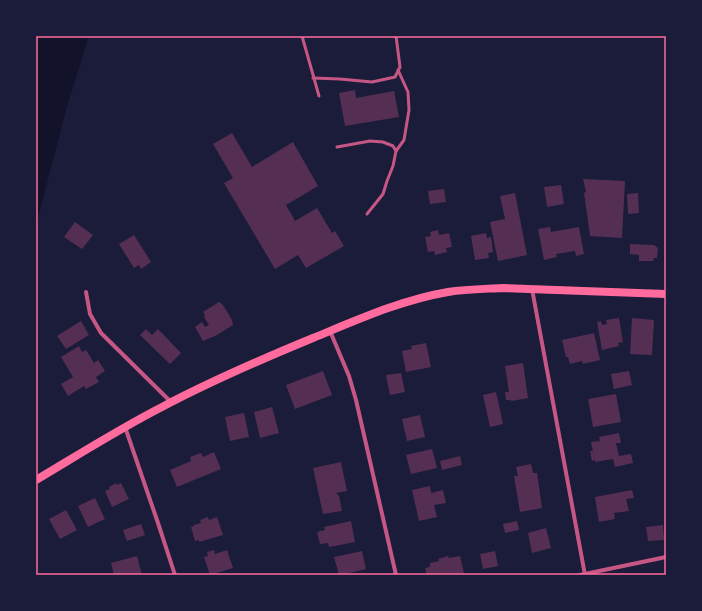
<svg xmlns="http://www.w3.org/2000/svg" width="702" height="611" font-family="'Playfair Display',serif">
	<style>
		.water { fill: #12122b }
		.building { fill: #542f53 }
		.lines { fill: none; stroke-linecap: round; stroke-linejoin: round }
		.service { stroke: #c65784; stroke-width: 3 }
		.minor { stroke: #c65784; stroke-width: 4 }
		.secondary { stroke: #ff6b9d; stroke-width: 8 }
		.neatline { fill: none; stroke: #ff6b9d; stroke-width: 1.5 }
	</style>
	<rect width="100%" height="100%" fill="#1b1b3a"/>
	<polygon class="water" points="36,36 89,36 68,103 36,225"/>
	<g class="building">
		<polygon points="355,90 356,98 394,91 399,117 345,126 339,93"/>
		<polygon points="232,133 252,167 293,142 318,186 286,205 295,221 317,208 332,233 335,231 344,246 306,268 298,255 275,269 224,183 233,178 213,144"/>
		<polygon points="583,179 625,181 622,238 590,236 584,193 586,192"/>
		<polygon points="561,185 564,204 547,207 544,187"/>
		<polygon points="444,189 446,202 430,204 428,191"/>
		<polygon points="515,193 527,255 498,261 490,222 505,219 500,196"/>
		<polygon points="638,193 639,213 629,214 628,213 627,194"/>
		<polygon points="75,222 93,235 82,249 64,237"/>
		<polygon points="550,227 551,232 579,227 584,254 576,256 575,251 556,254 557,257 544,260 538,229"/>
		<polygon points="438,230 439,235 449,233 452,247 446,248 447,252 435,255 434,251 428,252 425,237 431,236 430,232"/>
		<polygon points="486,233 487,238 491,237 493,252 488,253 489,258 475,260 471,236"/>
		<polygon points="134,235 151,262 141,269 139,265 134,268 119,244"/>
		<polygon points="630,244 654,245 658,248 657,258 654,258 653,261 639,261 639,255 630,254"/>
		<polygon points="219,302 223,305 232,320 233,325 217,335 203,341 195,327 202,322 205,327 209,325 204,317 205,315 203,312"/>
		<polygon points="619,318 623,342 618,343 619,346 602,350 597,322 601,321 602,325 607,324 606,320"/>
		<polygon points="632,318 654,320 652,355 630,354"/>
		<polygon points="81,321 89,335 66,349 57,336"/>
		<polygon points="146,329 152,335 158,329 181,353 170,364 140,335"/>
		<polygon points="594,333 600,360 583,364 582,361 570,364 568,357 566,357 562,340"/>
		<polygon points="426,343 431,367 406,372 402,351 412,349 411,346"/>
		<polygon points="79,346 82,352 86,350 94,363 98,360 105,371 96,377 99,382 86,389 84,386 68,396 61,384 73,377 61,357"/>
		<polygon points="523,363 528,398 512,401 510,400 506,400 505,392 509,392 505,366"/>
		<polygon points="323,371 332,395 295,409 286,385"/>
		<polygon points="629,371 632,385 614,389 611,374"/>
		<polygon points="401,373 405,392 390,395 386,375"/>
		<polygon points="496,392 503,424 490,427 483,395"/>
		<polygon points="616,394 621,422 593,427 588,399"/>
		<polygon points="272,407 279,433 260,438 254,412"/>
		<polygon points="244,413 249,437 230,441 225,417"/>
		<polygon points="420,415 425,437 407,441 402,419"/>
		<polygon points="619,433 621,443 616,443 619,456 631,454 633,463 615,467 613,459 595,462 595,460 592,461 590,451 593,451 591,442 600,441 599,437"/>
		<polygon points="432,449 437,468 411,474 406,455"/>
		<polygon points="214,452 221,469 177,487 170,470 191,461 190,457 201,453 203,457"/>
		<polygon points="460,456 462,465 442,470 440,461"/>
		<polygon points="341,462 347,491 336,493 339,496 342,511 323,514 313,468"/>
		<polygon points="531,464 533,473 537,473 542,508 520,512 514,476 518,476 516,467"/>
		<polygon points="116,483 117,485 121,483 129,499 112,507 105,491 110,489 109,487"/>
		<polygon points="430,486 431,493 443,490 446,503 434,505 437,517 419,521 412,490"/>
		<polygon points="632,490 634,498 626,499 629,511 614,513 615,519 599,522 595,497"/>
		<polygon points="95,498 105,519 88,527 78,506"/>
		<polygon points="66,510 77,530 60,539 49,519"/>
		<polygon points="208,517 209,520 217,517 223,535 199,542 199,540 195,541 191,527 194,526 194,525 201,523 200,520"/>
		<polygon points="351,521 355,542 329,547 328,543 320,544 317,532 325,530 324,527"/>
		<polygon points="517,521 519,530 505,533 503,524"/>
		<polygon points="141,524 145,535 127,541 123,530"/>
		<polygon points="663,525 664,540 648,541 646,527"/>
		<polygon points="546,528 551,548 532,553 528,533"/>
		<polygon points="214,550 215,554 227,550 233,568 210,575 204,557 208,556 207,552"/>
		<polygon points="362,551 366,569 342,575 339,575 334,557"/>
		<polygon points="495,551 498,566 483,569 480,554"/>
		<polygon points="137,556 142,575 114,575 111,563"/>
		<polygon points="448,556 449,558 460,556 464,573 455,575 427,575 425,568 430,567 430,563 439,561 438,559"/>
	</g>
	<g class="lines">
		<g class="service">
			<polyline points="302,36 319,96"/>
			<polyline points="313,78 340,79 372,82 395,77 400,67 396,36"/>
			<polyline points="337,147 370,141 383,142 393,146 396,151 393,166 387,181 383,194 367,214"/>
			<polyline points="396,151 404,140 409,110 408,92 398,70"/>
		</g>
		<g class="minor">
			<polyline points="532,289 585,575"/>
			<polyline points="86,292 90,314 101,333 171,402"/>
			<polyline points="330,331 349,376 356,400 396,575"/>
			<polyline points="125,427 158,523 175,575"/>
			<polyline points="580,575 666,557"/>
		</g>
		<path class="secondary" d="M36,480c42,-25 83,-51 126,-73 49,-26 100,-48 151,-69 44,-18 88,-38 135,-46 18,-3 36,-3 54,-4l164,6"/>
	</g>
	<rect width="702" height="611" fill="none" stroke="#1b1b3a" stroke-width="74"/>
	<rect x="37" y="37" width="628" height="537" class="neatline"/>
</svg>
